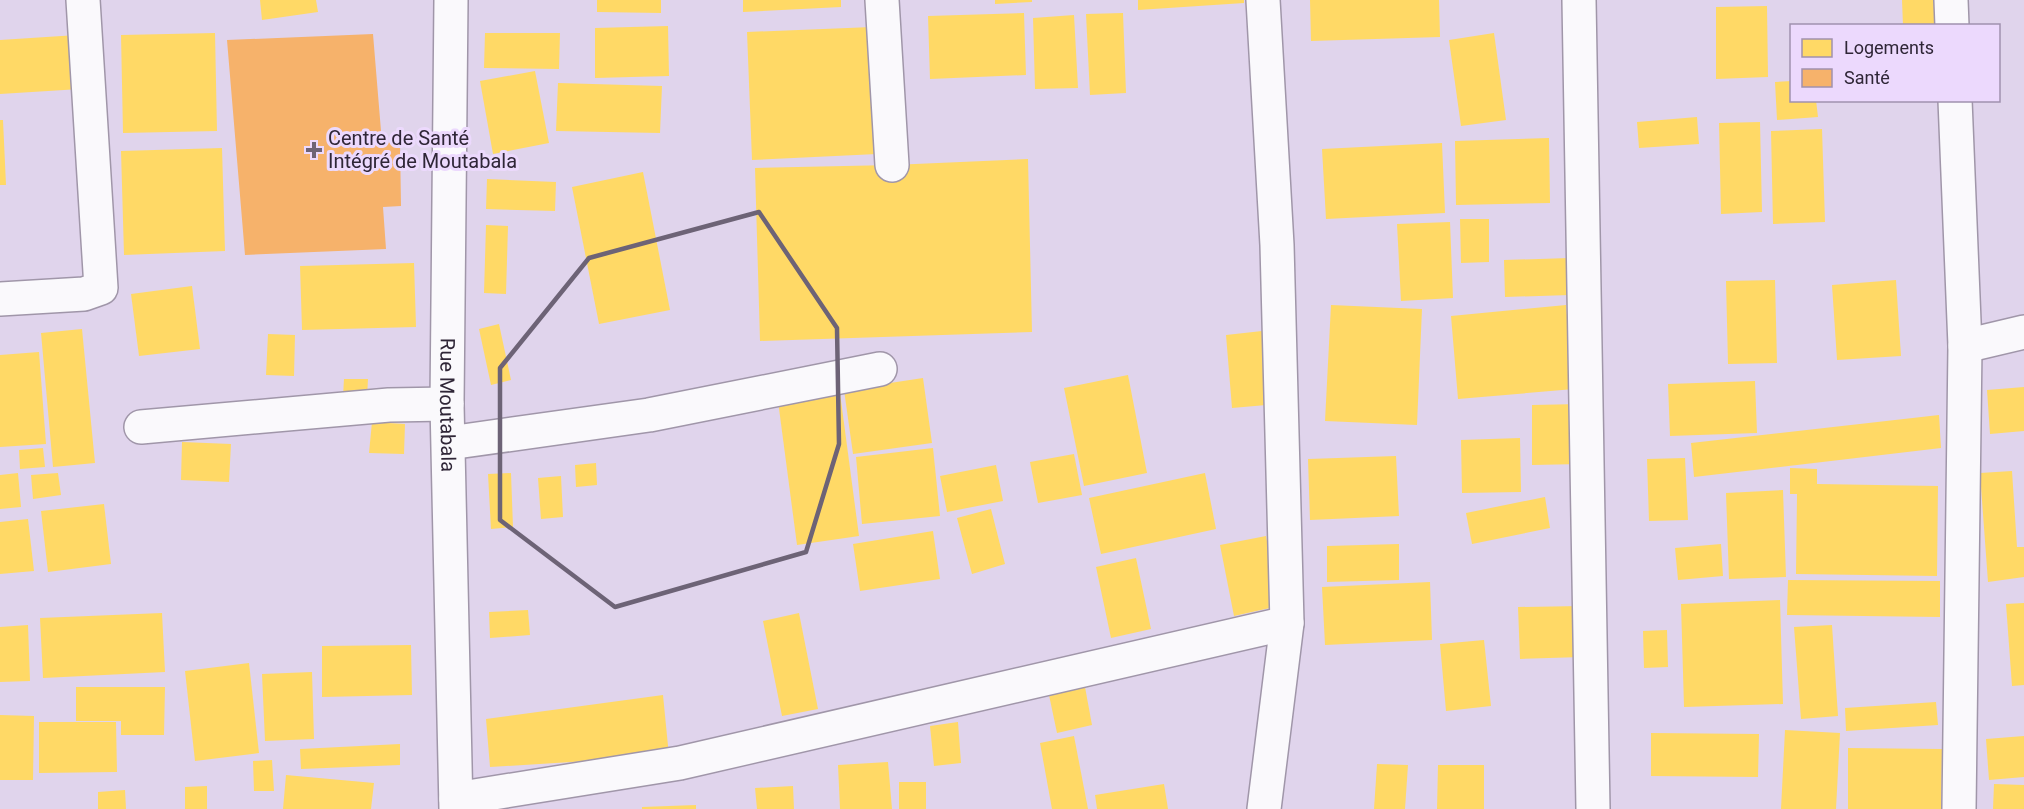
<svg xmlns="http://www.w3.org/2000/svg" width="2024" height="809" font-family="Roboto,sans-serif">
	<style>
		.homes { fill: #ffd966 }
		.health { fill: #f6b26b }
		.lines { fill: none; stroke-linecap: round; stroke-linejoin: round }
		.minor-casing { stroke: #a096a9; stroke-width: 36 }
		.minor { stroke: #faf9fc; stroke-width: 33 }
		.marked { fill: none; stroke: #6d6376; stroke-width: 4.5; stroke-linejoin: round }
		.poi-dot { fill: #6d6376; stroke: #ecd9fd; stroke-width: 2 }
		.labels { text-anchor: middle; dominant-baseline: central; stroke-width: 6; stroke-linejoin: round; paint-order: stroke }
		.poi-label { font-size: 20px; fill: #2f2637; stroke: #ecd9fd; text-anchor: start }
		.street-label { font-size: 20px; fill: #2f2637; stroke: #ecd9fd }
	</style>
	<rect width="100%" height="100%" fill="#e0d4ec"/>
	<g class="homes">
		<polygon points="260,0 316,0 318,12 262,20"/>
		<polygon points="597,0 661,0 661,13 597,12"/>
		<polygon points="743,0 841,0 841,7 743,12"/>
		<polygon points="995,0 1032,0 1032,2 995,4"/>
		<polygon points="1138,0 1244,0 1244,3 1138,10"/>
		<polygon points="1310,0 1439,0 1440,37 1311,41"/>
		<polygon points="1902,0 1936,0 1936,26 1903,26"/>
		<polygon points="1767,6 1768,77 1716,79 1716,7"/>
		<polygon points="1024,13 1026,75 930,79 928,16"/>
		<polygon points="1123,13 1126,93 1090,95 1086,14"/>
		<polygon points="1074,15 1078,88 1035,89 1033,18"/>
		<polygon points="668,26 669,76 595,78 595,28"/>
		<polygon points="872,27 877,154 752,160 747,32"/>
		<polygon points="215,33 217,131 123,133 121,35"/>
		<polygon points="485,33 560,33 559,69 484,68"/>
		<polygon points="1494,33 1506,120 1461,126 1449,40"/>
		<polygon points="77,35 80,89 0,94 0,40"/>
		<polygon points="535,71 549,143 493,154 480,81"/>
		<polygon points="1792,81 1792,100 1816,100 1818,117 1777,120 1775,82"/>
		<polygon points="558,83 662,86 660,133 556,131"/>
		<polygon points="1697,117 1699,144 1639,148 1637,122"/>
		<polygon points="0,120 3,120 6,185 0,185"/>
		<polygon points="1760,122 1762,212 1721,214 1719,123"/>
		<polygon points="1822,129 1825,222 1773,224 1771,131"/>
		<polygon points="1549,138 1550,203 1456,205 1455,141"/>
		<polygon points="1442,143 1445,213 1326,219 1322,149"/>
		<polygon points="222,148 225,251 124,255 121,151"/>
		<polygon points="1028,159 1032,332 760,341 755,168 892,165"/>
		<polygon points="643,172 670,310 599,324 572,187"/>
		<polygon points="487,179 556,182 555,211 486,209"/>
		<polygon points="1460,219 1489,219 1489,262 1461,263"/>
		<polygon points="1450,222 1453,298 1401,301 1397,224"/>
		<polygon points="486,225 508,226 506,294 484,293"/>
		<polygon points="1569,258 1570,295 1505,297 1504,260"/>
		<polygon points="414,263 416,327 302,330 300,266"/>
		<polygon points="1775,280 1777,363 1728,364 1726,281"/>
		<polygon points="1896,280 1901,356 1837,360 1832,285"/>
		<polygon points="192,286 200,349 139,356 131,294"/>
		<polygon points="1331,305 1422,309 1417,425 1325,421"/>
		<polygon points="1566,305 1574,389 1458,399 1451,316"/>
		<polygon points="499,324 511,380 491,385 479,329"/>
		<polygon points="82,329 95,463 53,467 41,333"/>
		<polygon points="1271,330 1277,404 1232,408 1226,335"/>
		<polygon points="268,334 295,335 294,376 266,375"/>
		<polygon points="39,352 46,444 0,447 0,355"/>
		<polygon points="1128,375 1147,473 1084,486 1064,388"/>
		<polygon points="923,378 932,443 853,454 844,390"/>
		<polygon points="344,379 368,379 367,397 343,396"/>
		<polygon points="1755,381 1757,433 1670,436 1668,384"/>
		<polygon points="2024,387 2024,431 1990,434 1987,390"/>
		<polygon points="840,393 859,536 797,545 778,401"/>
		<polygon points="1581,404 1582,464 1532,465 1532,405"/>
		<polygon points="1939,415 1941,448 1694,477 1691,443"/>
		<polygon points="372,422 405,424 404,454 369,453"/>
		<polygon points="1520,438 1521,492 1462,493 1461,440"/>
		<polygon points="182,442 231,444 229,482 181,480"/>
		<polygon points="43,448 45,467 20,469 19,450"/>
		<polygon points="933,448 940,516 862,524 856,457"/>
		<polygon points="1074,454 1082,495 1038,503 1030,462"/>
		<polygon points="1396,456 1399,516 1310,520 1308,459"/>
		<polygon points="1685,458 1688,520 1649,521 1647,459"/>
		<polygon points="596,463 597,485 576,487 575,465"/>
		<polygon points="996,465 1003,501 947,512 940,476"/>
		<polygon points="1790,468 1817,469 1817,484 1938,486 1937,576 1796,574 1797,494 1790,494"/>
		<polygon points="2012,471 2017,547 2024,547 2024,577 1988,582 1980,473"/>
		<polygon points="18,473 21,507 0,509 0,475"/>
		<polygon points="58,473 61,495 33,499 31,475"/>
		<polygon points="511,473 513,527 491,529 488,474"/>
		<polygon points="1205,473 1216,529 1101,554 1089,498"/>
		<polygon points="561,476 563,517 541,519 538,478"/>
		<polygon points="1783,490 1786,577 1729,579 1726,493"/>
		<polygon points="1545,497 1550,528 1472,544 1466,513"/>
		<polygon points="104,504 111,564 48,572 41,511"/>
		<polygon points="991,509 1005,564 972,574 957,518"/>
		<polygon points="28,519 34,571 0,574 0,522"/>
		<polygon points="933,531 940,579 860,591 853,544"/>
		<polygon points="1266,536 1279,606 1234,616 1220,545"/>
		<polygon points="1399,544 1399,580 1327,582 1327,546"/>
		<polygon points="1721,544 1723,576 1678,580 1675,548"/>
		<polygon points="1136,558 1151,629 1111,638 1096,567"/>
		<polygon points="1788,580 1940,581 1940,617 1787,615"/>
		<polygon points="1430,582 1432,640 1325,645 1322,587"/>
		<polygon points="1780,600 1783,704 1684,707 1681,604"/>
		<polygon points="2024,603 2024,685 2012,686 2006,604"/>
		<polygon points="1581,606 1582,657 1520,659 1518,607"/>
		<polygon points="528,610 530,635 490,638 489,612"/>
		<polygon points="162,613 165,672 43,678 40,618"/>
		<polygon points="799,613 818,709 782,716 763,621"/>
		<polygon points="28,625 30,681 0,682 0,627"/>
		<polygon points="1832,625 1838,716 1801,719 1794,627"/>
		<polygon points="1667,630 1668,667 1644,668 1643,631"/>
		<polygon points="1484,640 1491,706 1446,711 1440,644"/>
		<polygon points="411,645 412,695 322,697 322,646"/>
		<polygon points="249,663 259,753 195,761 185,671"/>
		<polygon points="312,672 314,739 265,741 262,674"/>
		<polygon points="76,687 165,687 164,735 121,735 121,721 76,721"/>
		<polygon points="1085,687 1092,725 1057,733 1049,695"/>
		<polygon points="663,695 669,756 490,767 486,719"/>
		<polygon points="1936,702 1938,725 1846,731 1845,708"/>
		<polygon points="0,715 34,716 33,780 0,780"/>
		<polygon points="39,722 116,722 117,772 39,773"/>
		<polygon points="958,722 961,763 934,766 930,726"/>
		<polygon points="1785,730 1840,733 1836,809 1781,809"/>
		<polygon points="1651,733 1759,734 1758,777 1651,776"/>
		<polygon points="1074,736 1088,809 1052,809 1040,743"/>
		<polygon points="2024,736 2024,777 1989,780 1986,739"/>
		<polygon points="400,744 400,765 301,769 300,749"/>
		<polygon points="1848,748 1942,749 1941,809 1848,809"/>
		<polygon points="272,760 274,791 254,791 253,761"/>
		<polygon points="888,762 892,809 840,809 838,765"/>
		<polygon points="1377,764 1408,765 1405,809 1374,809"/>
		<polygon points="1438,765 1484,765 1484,809 1437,809"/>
		<polygon points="286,775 374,783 371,809 283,809"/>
		<rect x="899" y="782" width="27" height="27"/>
		<polygon points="1164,784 1168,809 1097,809 1095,795"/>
		<polygon points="1994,784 2024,785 2024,809 1993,809"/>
		<polygon points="207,786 207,809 185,809 185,787"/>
		<polygon points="793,786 794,809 757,809 755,788"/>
		<polygon points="125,790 126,809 98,809 98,792"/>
		<polygon points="696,805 696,809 642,809 642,807"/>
	</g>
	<polygon class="health" points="373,34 382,143 400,142 401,206 383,207 386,249 245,255 227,40"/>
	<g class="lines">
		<defs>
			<g id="minor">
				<path id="s1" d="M451,0l-4,404 9,405"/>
				<polyline points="882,0 892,165"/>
				<polyline points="1263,0 1277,245 1287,623 1264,809"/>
				<polyline points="1579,0 1593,809"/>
				<polyline points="1951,0 1952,26"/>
				<polyline points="1955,100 1965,346 1959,809"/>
				<polyline points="0,299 84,294 101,288 83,0"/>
				<polyline points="1965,346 2024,332"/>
				<polyline points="141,427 389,405 447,404"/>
				<polyline points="449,443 649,415 880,369"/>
				<polyline points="456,799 680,763 1287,623"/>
			</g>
		</defs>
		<use href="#minor" class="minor-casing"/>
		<use href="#minor" class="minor"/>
	</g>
	<path class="marked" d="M759,212l78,116 2,116 -33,108 -191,55 -115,-87v-152l89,-110z"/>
	<path class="poi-dot" d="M311 141h6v6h6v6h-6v6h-6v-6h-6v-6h6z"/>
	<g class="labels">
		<g class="poi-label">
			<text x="328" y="138">Centre de Santé<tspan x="328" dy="23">Intégré de Moutabala</tspan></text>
		</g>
		<g class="street-label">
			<text stroke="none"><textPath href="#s1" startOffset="405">Rue Moutabala</textPath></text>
		</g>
	</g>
	<rect x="1790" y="24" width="210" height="78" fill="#ecd9fd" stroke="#a091ae" stroke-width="1.5"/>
	<rect x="1802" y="39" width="30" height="18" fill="#ffd966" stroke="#a091ae" stroke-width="1.5"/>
	<text x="1844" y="54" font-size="18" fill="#2f2637">Logements</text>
	<rect x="1802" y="69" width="30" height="18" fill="#f6b26b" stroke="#a091ae" stroke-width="1.5"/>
	<text x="1844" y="84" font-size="18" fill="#2f2637">Santé</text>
</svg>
